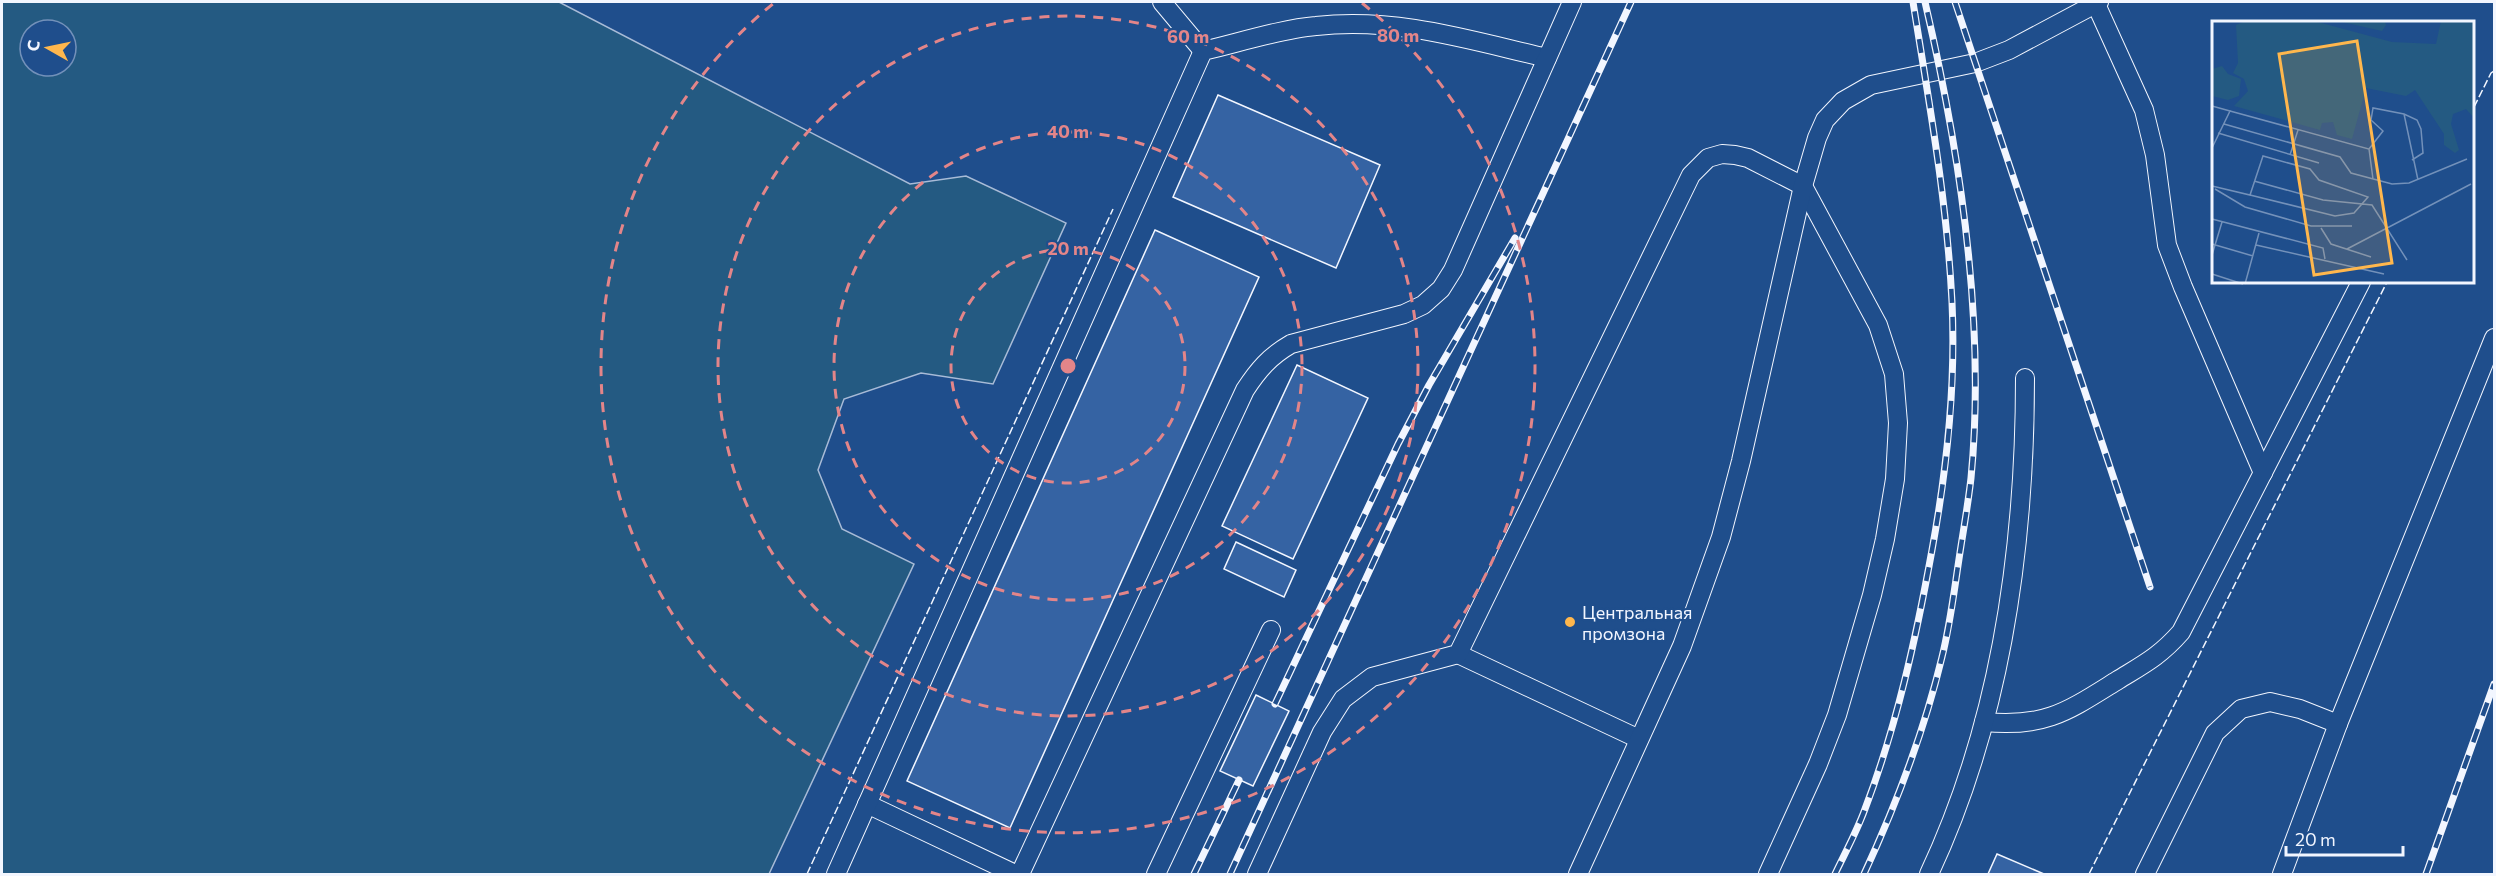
<svg xmlns="http://www.w3.org/2000/svg" width="2496" height="876" font-family="Commissioner,sans-serif">
	<style>
		.green { fill: #245a82; stroke: #a8bbd7; stroke-width: 1.5; fill-rule: evenodd }
		.building { fill: #3563a3; stroke: #f2f6ff; stroke-width: 1.5 }
		.lines { fill: none; stroke-linecap: round; stroke-linejoin: round }
		.service-casing { stroke: #f2f6ff; stroke-width: 20 }
		.service { stroke: #1f4e8c; stroke-width: 18 }
		.rail-casing { stroke: #f2f6ff; stroke-width: 7 }
		.rail { stroke: #1f4e8c; stroke-width: 4.5; stroke-dasharray: 14; stroke-linecap: butt }
		.fence { stroke: #f2f6ff; stroke-width: 1.5; stroke-dasharray: 8 3; stroke-linecap: butt }
		.ring { fill: none; stroke: #e38589; stroke-width: 3; stroke-dasharray: 10 8 }
		.poi-dot { fill: #ffb74d; stroke: #1f4e8c; stroke-width: 2 }
		.labels { text-anchor: middle; dominant-baseline: central; stroke-width: 4.5; stroke-linejoin: round; paint-order: stroke }
		.poi-label { font-size: 18px; fill: #f2f6ff; stroke: #1f4e8c; text-anchor: start }
		.inset-road { fill: none; stroke: #7391ba; stroke-width: 1.5 }
		.view { fill: #ffb74d; fill-opacity: 0.15; stroke: #ffb74d; stroke-width: 3 }
		.inset-edge { fill: none; stroke: #f2f6ff; stroke-width: 3 }
		.centre { fill: #e38589; stroke: #1f4e8c; stroke-width: 3 }
		.ring-label { font-size: 18px; text-anchor: middle; font-weight: bold; fill: #e38589; stroke: #1f4e8c; stroke-width: 4.5; stroke-linejoin: round; paint-order: stroke }
	</style>
	<rect width="100%" height="100%" fill="#1f4e8c"/>
	<path class="green" d="M2,2h557l351,182 56,-8 100,47 -73,161 -72,-11 -77,26 -26,71 24,59 72,35 -145,310h-767zM30,30h36v36h-36z"/>
	<g class="building">
		<polygon points="1218,95 1380,165 1336,268 1173,197"/>
		<polygon points="1155,230 1259,277 1010,828 907,781"/>
		<polygon points="1297,365 1368,398 1293,559 1222,526"/>
		<polygon points="1236,542 1296,570 1284,597 1224,569"/>
		<polygon points="1256,695 1289,711 1253,786 1220,771"/>
		<polygon points="1997,854 2044,874 1988,874"/>
	</g>
	<g class="lines">
		<defs>
			<g id="service">
				<polyline points="1162,2 1203,51"/>
				<polyline points="2095,2 2144,110 2155,155 2167,245 2183,287 2263,473"/>
				<polyline points="1458,654 1639,739"/>
				<path d="M1984,722c62,6 84,-11 134,-42 26,-16 42,-24 63,-48l180,-350"/>
				<polyline points="867,804 1015,874"/>
				<path d="M836,874l367,-823c35,-8 78,-22 113,-25 81,-9 153,14 231,32"/>
				<path d="M1020,874l225,-484c13,-20 25,-34 46,-46l113,-30 19,-9 18,-16 12,-19 119,-268"/>
				<polyline points="1156,874 1271,630"/>
				<polyline points="1257,874 1322,732 1343,699 1372,677 1458,654 1691,175 1708,158 1722,154 1735,155 1748,158 1803,186 1878,325 1894,374 1898,423 1895,479 1885,539 1872,595 1837,715 1818,764 1768,874"/>
				<polyline points="1578,874 1682,646 1721,537 1741,461 1803,186 1817,138 1825,120 1843,101 1871,85 1975,63 2009,50 2099,2"/>
				<path d="M1929,874c72,-153 96,-328 96,-496"/>
				<polyline points="2145,874 2215,733 2241,709 2270,702 2300,709 2338,724"/>
				<polyline points="2282,874 2338,724 2494,338"/>
			</g>
		</defs>
		<use href="#service" class="service-casing"/>
		<use href="#service" class="service"/>
		<defs>
			<g id="rail">
				<polyline points="1955,2 2150,587"/>
				<polyline points="1275,704 1398,444 1429,385 1515,238"/>
				<polyline points="1194,874 1239,780"/>
				<polyline points="1230,874 1631,2"/>
				<path d="M1835,874c10,-21 22,-43 30,-65 32,-84 51,-171 67,-259 15,-82 24,-164 20,-248 -5,-101 -23,-200 -39,-300"/>
				<path d="M1864,874c32,-69 60,-142 78,-217 8,-32 12,-65 17,-98 4,-27 9,-54 12,-81 15,-154 -11,-326 -46,-476"/>
				<polyline points="2426,874 2494,684"/>
			</g>
		</defs>
		<use href="#rail" class="rail-casing"/>
		<use href="#rail" class="rail"/>
		<g class="fence">
			<polyline points="2474,107 2491,73 2494,71"/>
			<polyline points="807,874 1113,209"/>
			<polyline points="2089,874 2387,282"/>
		</g>
	</g>
	<g class="ring">
		<circle cx="1068" cy="366" r="117"/>
		<circle cx="1068" cy="366" r="234"/>
		<circle cx="1068" cy="366" r="350"/>
		<path d="M1362 3A467 467 0 1 1 774 3"/>
	</g>
	<circle class="poi-dot" cx="1570" cy="622" r="6"/>
	<g class="labels">
		<g class="poi-label">
			<text x="1582" y="612">Центральная<tspan x="1582" dy="21">промзона</tspan></text>
		</g>
	</g>
	<g transform="translate(2212 21)">
		<rect width="262" height="262" fill="#1f4e8c"/>
		<path d="M33,0h69l78,21 44,2 5,-23h33v97l-8,-9 -13,5 -2,10 8,26 -4,3 -11,-8v-11l-29,-44 -9,6 -40,-8 -14,51 -15,-4 -4,-13 -11,1 -2,7 -86,-24 14,-15 -4,-12 -11,-6 5,-10 -2,-38zM126,0h47l1,4 -4,6zM10,45l6,8 13,5 -2,17 -11,4 -16,-4v-27z" fill="#245a82"/>
		<path class="inset-road" d="M0,85l18,5 -18,37M18,90l139,38 4,30M192,93l14,66M12,103l116,33 11,16 41,11 17,-1 58,-24M6,112l101,30M157,128l14,-18 -12,-11 2,-12 31,6 13,6 4,9 2,24 -11,7M78,134l8,-25M42,160l69,19 49,5 35,55M0,165l38,9 13,-39 47,13 9,11 49,17 -14,16 -19,3 -85,-21M3,168l30,18 66,19h41M0,198l111,29 2,11M109,207l10,16 40,13M0,223l41,12M44,224l128,29M135,228l124,-65M0,234l10,-33M0,253l31,10M33,263l14,-51"/>
		<path class="view" d="M145,20l35,222 -78,12 -35,-221z"/>
		<rect width="262" height="262" class="inset-edge"/>
	</g>
	<circle cx="1068" cy="366" r="9" class="centre"/>
	<g class="ring-label">
		<text x="1398" y="42">80 m</text>
		<text x="1188" y="43">60 m</text>
		<text x="1068" y="138">40 m</text>
		<text x="1068" y="255">20 m</text>
	</g>
	<rect width="2496" height="876" fill="none" stroke="#f2f6ff" stroke-width="6"/>
	<g transform="translate(48 48) rotate(279)"><circle r="28" fill="#1f4e8c" stroke="#7391ba" stroke-width="1.5"/>
	<path d="M0-4.5L10 22L0 15L-10 22Z" fill="#ffb74d"/>
	<text y="-9" font-size="16" font-weight="bold" text-anchor="middle" fill="#f2f6ff">С</text>
	</g>
	<path d="M2286 846v9h117v-9" fill="none" stroke="#f2f6ff" stroke-width="3"/>
	<text x="2295" y="846" font-size="18" fill="#f2f6ff" stroke="#1f4e8c" stroke-width="4.5" paint-order="stroke">20 m</text>
</svg>
